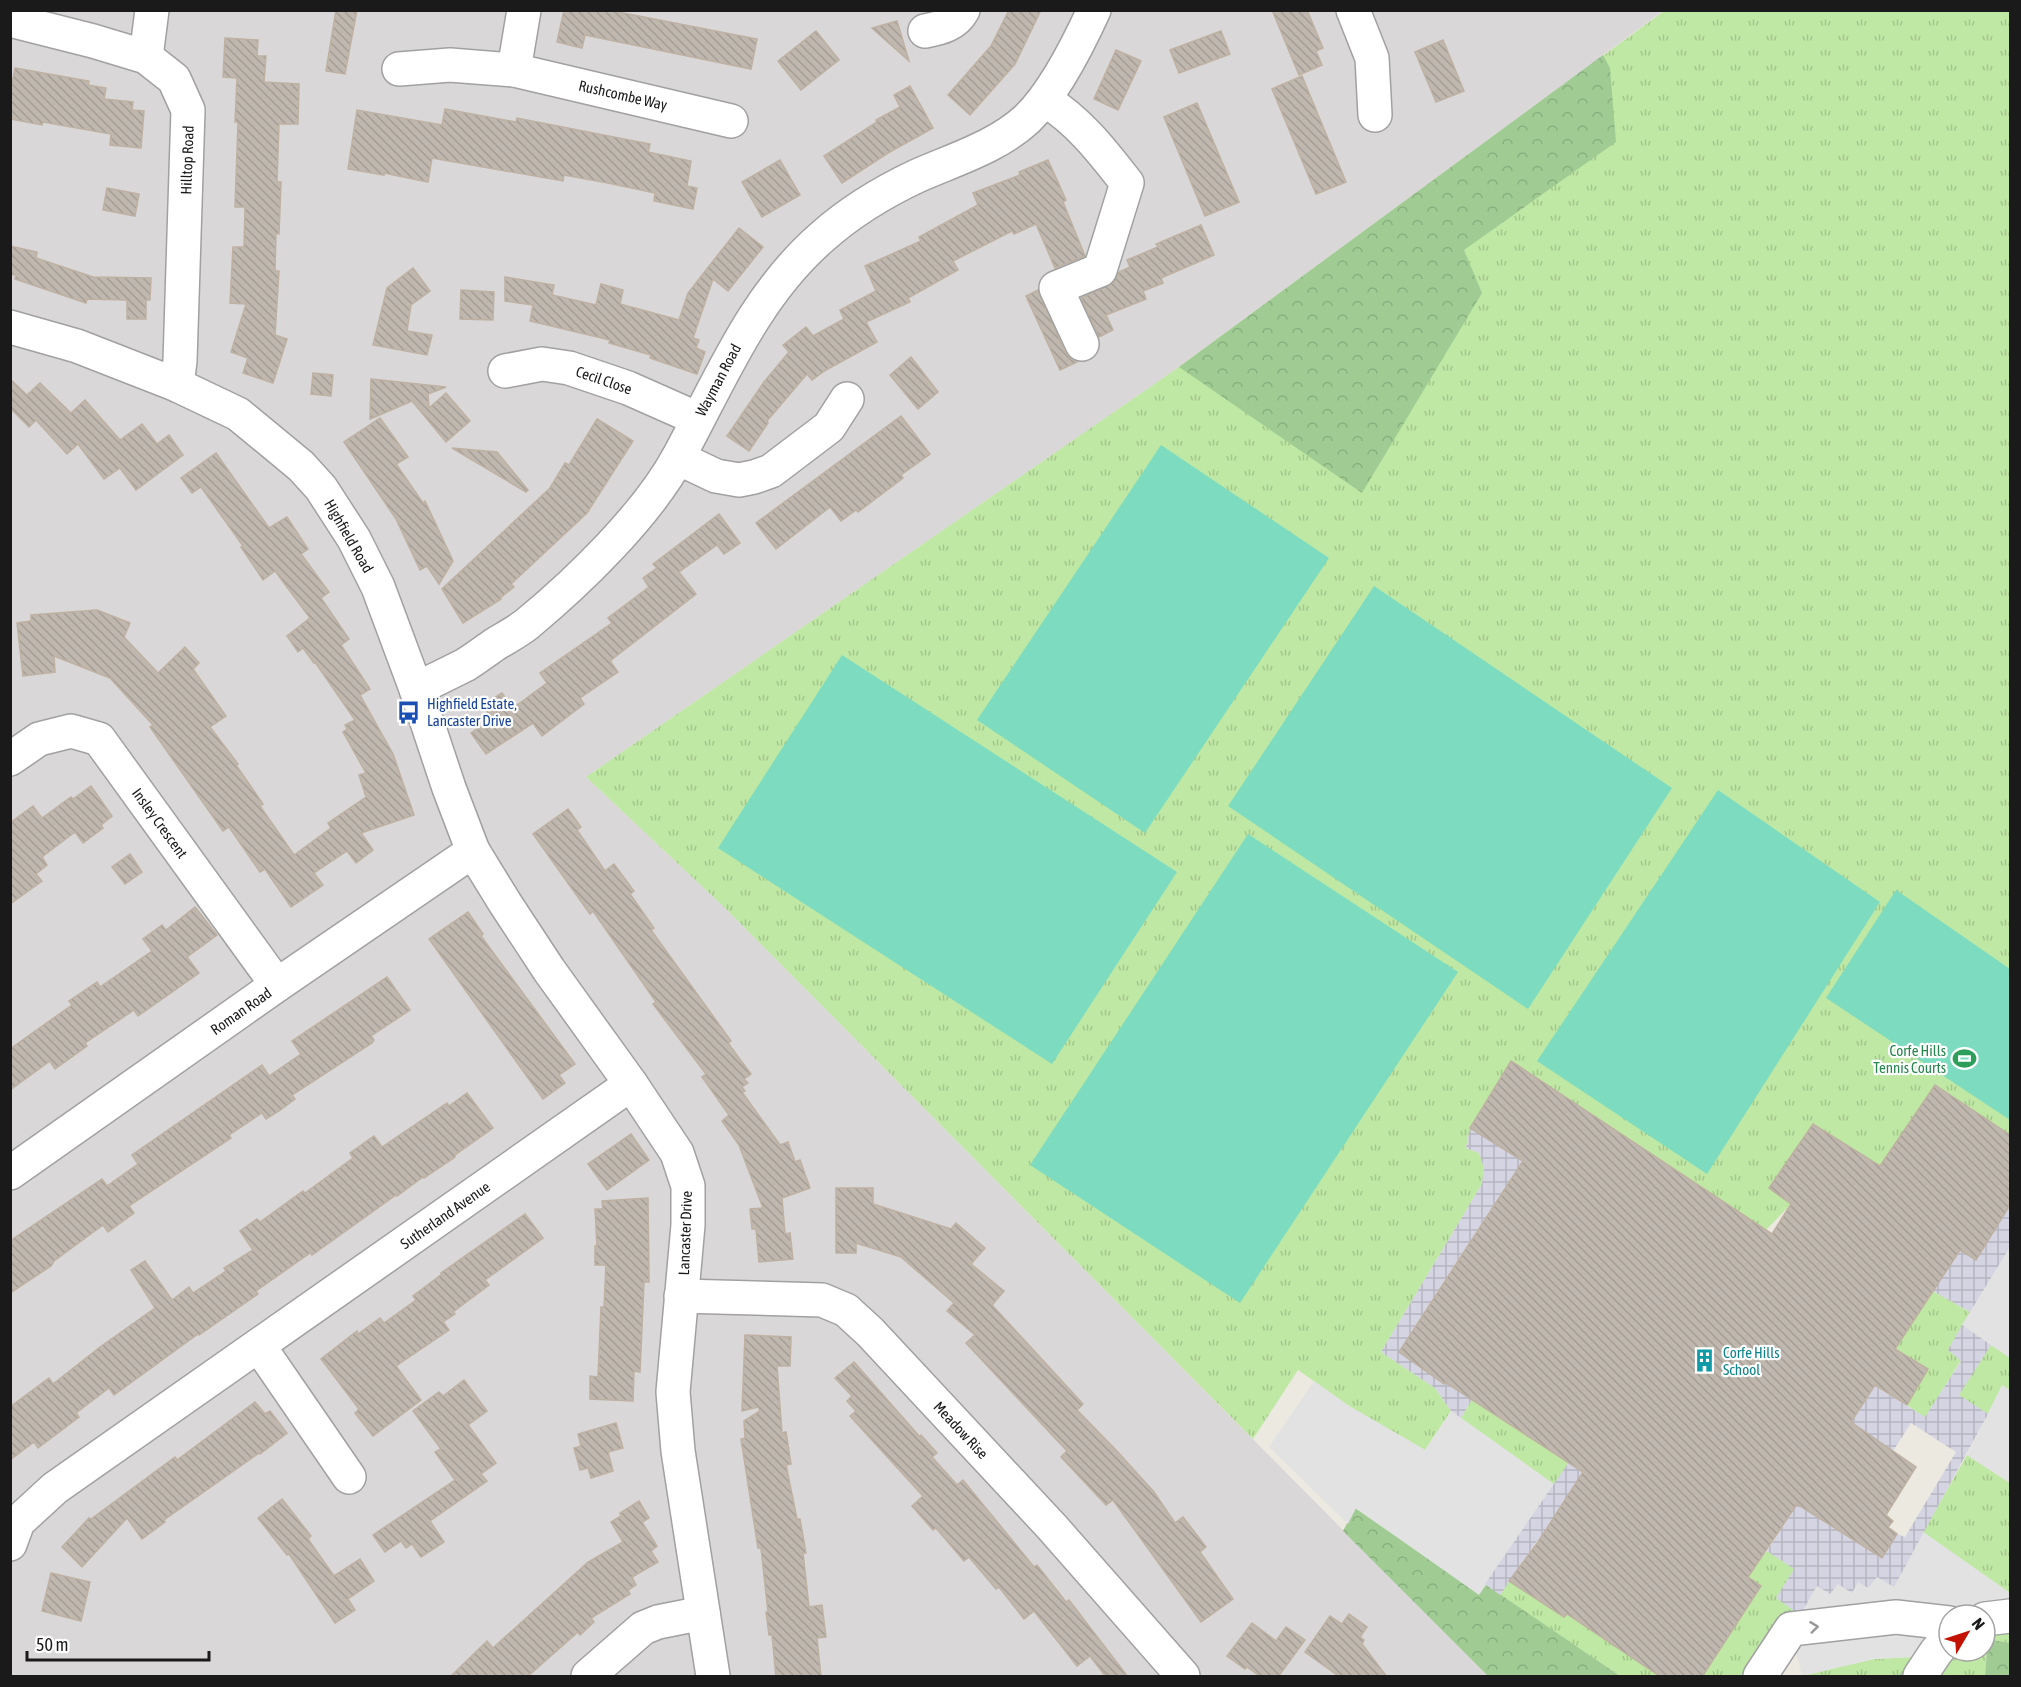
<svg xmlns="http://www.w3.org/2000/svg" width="2021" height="1687" font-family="'Asap Condensed',sans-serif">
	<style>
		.residential { fill: #d9d7d7 }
		.grass { fill: url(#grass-tufts) }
		.forest { fill: url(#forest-crowns) }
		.pitch { fill: #7ddcc0 }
		.parking { fill: #e2e2e2 }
		.plaza { fill: url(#plaza-grid) }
		.building { fill: url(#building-back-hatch); stroke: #beb1a2; stroke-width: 1.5 }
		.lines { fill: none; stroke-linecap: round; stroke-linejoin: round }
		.minor-casing { stroke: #a1a1a1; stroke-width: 36 }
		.minor { stroke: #fff; stroke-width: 33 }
		.oneway { stroke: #989898 }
		.labels { text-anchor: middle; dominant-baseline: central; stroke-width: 4.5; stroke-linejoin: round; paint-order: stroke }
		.street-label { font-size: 15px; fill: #1a1a1a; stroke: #fff }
		.transit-label { font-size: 15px; fill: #164399; stroke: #fff; text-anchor: start }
		.leisure-label { font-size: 15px; fill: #27864d; stroke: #fff; text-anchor: end }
		.culture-label { font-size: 15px; fill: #0d838f; stroke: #fff; text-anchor: start }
	</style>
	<defs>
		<pattern id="grass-tufts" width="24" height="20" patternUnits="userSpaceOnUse" patternTransform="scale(1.5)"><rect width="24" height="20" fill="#bfe8a4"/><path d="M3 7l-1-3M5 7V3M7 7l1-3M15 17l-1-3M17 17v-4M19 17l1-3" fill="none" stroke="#a4c68d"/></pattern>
		<pattern id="forest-crowns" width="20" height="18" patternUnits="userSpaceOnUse" patternTransform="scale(1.5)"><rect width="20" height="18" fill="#a0cc94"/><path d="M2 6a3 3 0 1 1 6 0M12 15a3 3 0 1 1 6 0" fill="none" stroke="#89af7f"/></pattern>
		<pattern id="plaza-grid" width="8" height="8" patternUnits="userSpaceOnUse" patternTransform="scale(1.5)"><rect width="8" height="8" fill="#d5d4e2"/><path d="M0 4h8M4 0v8" fill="none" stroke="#b6b5c1"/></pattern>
		<pattern id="building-back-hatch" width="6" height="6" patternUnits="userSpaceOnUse" patternTransform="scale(1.5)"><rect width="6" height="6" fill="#c0b8af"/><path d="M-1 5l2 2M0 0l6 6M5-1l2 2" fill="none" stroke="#a49e96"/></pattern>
	</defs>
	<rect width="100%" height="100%" fill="#ece9e0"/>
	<polygon class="residential" points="11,11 1663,11 1179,367 586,777 725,908 1488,1676 11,1676"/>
	<g class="grass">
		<polygon points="1664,11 2010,11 2010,1135 1935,1086 1880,1166 1791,1204 1766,1230 1511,1061 1470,1128 1466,1148 1479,1153 1484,1168 1482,1184 1381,1352 1435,1388 1451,1411 1425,1450 1349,1406 1298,1370 1253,1439 725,908 586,777 1179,367"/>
		<polygon points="1933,1291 1970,1312 1948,1350 1961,1360 1925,1418 1907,1405 1928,1369 1895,1349"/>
		<polygon points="1991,1345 2010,1358 2010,1390 2002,1386 1988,1414 1958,1395"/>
		<polygon points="1472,1399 1569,1462 1555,1485 1461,1418"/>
		<polygon points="1967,1455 2010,1483 2010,1593 1923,1532"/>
		<polygon points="1749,1547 1762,1557 1767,1551 1795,1569 1800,1615 1759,1676 1702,1676 1761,1586 1734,1568"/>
		<polygon points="1595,1575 1605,1581 1579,1622 1661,1676 1620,1676 1500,1595 1509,1581 1564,1617"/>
		<polygon points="2010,1627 2010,1643 1988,1639 1985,1676 1920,1676 1949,1651 1985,1651 1985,1630"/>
		<polygon points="1914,1657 1902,1676 1801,1676 1874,1659"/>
	</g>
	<g class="forest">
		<polygon points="1603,55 1610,68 1616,142 1464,250 1482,293 1362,493 1179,367"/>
		<polygon points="1355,1508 1479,1594 1485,1584 1620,1676 1488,1676 1343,1531"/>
		<polygon points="1988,1639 2010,1643 2010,1676 1985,1676"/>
	</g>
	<g class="pitch">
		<polygon points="1161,445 1329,558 1145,833 977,720"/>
		<polygon points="1374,586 1672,788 1528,1009 1228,806"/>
		<polygon points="842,655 1177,872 1052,1064 718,848"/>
		<polygon points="1718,790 1880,902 1707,1174 1537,1061"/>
		<polygon points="1248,834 1458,972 1240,1303 1030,1165"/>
		<polygon points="1896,890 2010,969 2010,1120 1826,998"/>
	</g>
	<g class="parking">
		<polygon points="2010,1247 2010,1358 1962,1325"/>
		<polygon points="1314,1381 1349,1406 1425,1450 1451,1411 1555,1485 1479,1595 1356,1508 1348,1524 1269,1447"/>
		<polygon points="2002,1385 2010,1390 2010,1483 1967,1455"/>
		<polygon points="1923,1532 2010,1593 2010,1616 1949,1615 1920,1676 1902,1676 1913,1657 1874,1659 1802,1676 1791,1629 1817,1585 1858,1581 1877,1577 1894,1586"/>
	</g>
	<g class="plaza">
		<polygon points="1470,1128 1589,1202 1512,1177 1399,1351 1474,1338 1472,1399 1461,1418 1451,1411 1435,1388 1381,1352 1482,1184 1484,1168 1479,1153 1466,1148"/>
		<polygon points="2010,1205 2010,1247 1970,1312 1933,1291 1960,1250 1976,1260"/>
		<polygon points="1962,1325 1991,1345 1959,1395 1988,1414 1894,1587 1877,1577 1868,1588 1858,1582 1852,1593 1838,1584 1830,1594 1817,1586 1800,1615 1776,1598 1794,1569 1767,1551 1797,1504 1881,1558 1897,1534 1905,1537 1956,1452 1911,1423 1893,1451 1851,1422 1875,1386 1925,1417 1961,1361 1948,1350"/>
		<polygon points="1569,1462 1584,1471 1548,1526 1561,1557 1537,1541 1500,1595 1485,1584"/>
	</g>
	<g class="building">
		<polygon points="336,10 357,10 345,74 326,71"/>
		<polygon points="564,10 608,10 757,39 751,69 585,35 582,48 557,42"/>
		<polygon points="1009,10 1041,10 1015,64 970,115 948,95 991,46"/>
		<polygon points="1272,10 1307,10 1323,48 1316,51 1322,65 1299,75"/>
		<polygon points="897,21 909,61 872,28"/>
		<polygon points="816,31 839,60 801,90 778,61"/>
		<polygon points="1221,31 1230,54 1179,73 1170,50"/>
		<polygon points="225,38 258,40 257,56 266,56 264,82 299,84 298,124 279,124 277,182 281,182 279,234 276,233 275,271 279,271 275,335 287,339 273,383 243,373 248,358 231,352 246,304 230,303 233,247 244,247 245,207 235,207 238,122 235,122 237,78 223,77"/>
		<polygon points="1443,40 1464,91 1436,102 1415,52"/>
		<polygon points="1116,50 1141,61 1118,110 1094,99"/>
		<polygon points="15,68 89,81 88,85 106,88 104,99 133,102 132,110 144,111 141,148 110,145 111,134 43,122 42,125 10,119 10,94"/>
		<polygon points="1302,76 1346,182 1316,194 1272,89"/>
		<polygon points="910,86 933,128 888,153 842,183 824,156 877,122 876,120 900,107 894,95"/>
		<polygon points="1197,103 1239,202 1205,216 1164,117"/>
		<polygon points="445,109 516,122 517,118 650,144 648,152 691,161 687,186 697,188 693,209 654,201 655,193 608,183 564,175 563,181 432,158 428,182 384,173 384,175 348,169 357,110 442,125"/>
		<polygon points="780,160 800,195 762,217 742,182"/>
		<polygon points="1048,160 1066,200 1063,202 1085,256 1055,268 1036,224 1014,234 1012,231 953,261 958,270 908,298 910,302 866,322 877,342 826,370 812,380 807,374 767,421 768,423 749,451 727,436 764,382 789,352 783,345 806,327 813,336 844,319 840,310 876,291 865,266 921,241 919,237 978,205 973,193 1020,175 1019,172"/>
		<polygon points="107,188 139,194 135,216 103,210"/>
		<polygon points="1201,225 1214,255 1161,278 1163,283 1143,291 1146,299 1106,315 1113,330 1099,337 1081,298 1113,283 1119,272 1130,267 1127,260 1158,247 1156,244"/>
		<polygon points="739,228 763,247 728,291 713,279 693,338 699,340 696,348 705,352 697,374 650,358 651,355 609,343 610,340 530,321 533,305 505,301 505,277 554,285 552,295 596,305 601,284 623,290 620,304 679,320 688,293"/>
		<polygon points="10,246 37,252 36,258 93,277 151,278 150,300 146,300 146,319 127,319 127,300 87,299 86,303 15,279 16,275 10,274"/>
		<polygon points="413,268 430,291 411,305 407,331 432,335 427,355 373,345 387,288"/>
		<polygon points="461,290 494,292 493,320 460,319"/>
		<polygon points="1038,290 1065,352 1071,359 1077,362 1060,370 1026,296"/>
		<polygon points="911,357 938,392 918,409 890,375"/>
		<polygon points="313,373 333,375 331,396 311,394"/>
		<polygon points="10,379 27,395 40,383 71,413 85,400 120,440 142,424 157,444 169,435 183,455 136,490 120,468 104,479 78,444 67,454 36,420 29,427 10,408"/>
		<polygon points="371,379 446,387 428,394 429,408 446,393 470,421 446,442 412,401 370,419"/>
		<polygon points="901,416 930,454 901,475 903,478 858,512 856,510 841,521 830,507 776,549 756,523"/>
		<polygon points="380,418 408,457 396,464 423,503 425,501 453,561 439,584 427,566 420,570 396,519 344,442"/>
		<polygon points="597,419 633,441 587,513 511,584 514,587 500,598 501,599 463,623 442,589 550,488 565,463 569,465"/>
		<polygon points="452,448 497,452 528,490 526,492"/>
		<polygon points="216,453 269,528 287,517 308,549 301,554 329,592 321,598 349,639 341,645 370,689 360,695 393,754 414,815 361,833 373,850 356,863 347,851 314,873 323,885 291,907 265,869 260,872 229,827 223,831 150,727 153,725 110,678 54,656 55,672 23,676 17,623 31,621 31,615 97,610 130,623 124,637 158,673 185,647 199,663 193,669 226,716 210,727 238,764 236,765 263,804 260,806 294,855 331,828 328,823 366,797 359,775 366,773 343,732 347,729 345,725 355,720 315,662 314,663 303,648 298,652 287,636 310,618 275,571 263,580 241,547 243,546 201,487 192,493 181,478"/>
		<polygon points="719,514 740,543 724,554 717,545 679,572 696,594 610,661 618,672 580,698 584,704 542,736 533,723 486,754 471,733 492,719 483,705 502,693 513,708 547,683 540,673 612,623 608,618 649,587 643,578 657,568 653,564"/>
		<polygon points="91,786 112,816 101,825 103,828 83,843 75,832 42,857 47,865 36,874 42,881 10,904 10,823 33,806 42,818 71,797 73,799"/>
		<polygon points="568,809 581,827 577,830 605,871 614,864 634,891 630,894 654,928 651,930 731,1041 728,1043 751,1074 744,1079 748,1083 742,1087 745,1091 742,1092 780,1145 788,1142 795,1162 800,1160 810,1188 782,1198 785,1234 790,1233 793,1259 759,1262 756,1229 752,1229 750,1209 763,1208 739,1145 722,1121 729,1115 702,1077 706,1074 653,1004 656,1002 593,911 590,914 533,834"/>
		<polygon points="130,854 142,872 125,884 112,867"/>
		<polygon points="195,907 217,935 187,957 199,973 138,1016 134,1010 85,1043 87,1046 55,1069 50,1061 10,1090 10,1049 72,1005 69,1001 97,982 100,987 152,951 143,939 162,925 166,930"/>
		<polygon points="468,912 483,934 481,936 575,1064 559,1075 565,1083 543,1099 429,939"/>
		<polygon points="387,977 410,1010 371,1036 374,1040 372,1043 292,1095 295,1099 279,1111 266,1119 262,1113 229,1135 231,1138 129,1206 134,1213 108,1232 103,1225 54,1261 51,1266 10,1293 10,1241 102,1179 107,1186 138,1164 132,1155 262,1065 269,1076 301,1054 292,1041"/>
		<polygon points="1511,1061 1772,1234 1791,1204 1769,1188 1813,1124 1880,1166 1935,1085 2010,1135 2010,1205 1976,1260 1960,1250 1895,1349 1928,1369 1907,1405 1875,1385 1851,1422 1916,1467 1886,1515 1893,1521 1888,1527 1897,1534 1882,1558 1797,1504 1748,1577 1761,1586 1702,1677 1661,1677 1567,1614 1564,1617 1509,1581 1538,1542 1583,1472 1445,1382 1444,1384 1399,1352 1523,1161 1470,1128"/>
		<polygon points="467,1093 493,1128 455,1155 455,1157 424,1178 423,1177 397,1196 396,1195 312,1255 310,1253 256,1291 258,1294 199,1335 198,1334 114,1395 109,1388 76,1413 79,1417 38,1448 34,1442 10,1460 10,1407 49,1378 53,1384 100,1347 155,1308 131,1270 145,1261 172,1300 189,1287 193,1293 226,1271 224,1268 253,1250 240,1231 257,1219 260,1222 303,1191 305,1193 353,1158 350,1153 374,1136 382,1147 447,1103 449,1106"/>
		<polygon points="631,1134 649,1160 607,1190 588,1164"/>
		<polygon points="836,1188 873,1188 873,1204 951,1229 956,1223 985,1248 971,1264 1004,1291 992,1305 1083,1404 1077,1410 1116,1450 1154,1492 1175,1523 1183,1517 1206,1547 1200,1552 1233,1599 1201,1622 1113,1500 1106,1505 1061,1457 1067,1451 966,1343 975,1335 947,1311 954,1303 901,1257 856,1243 856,1253 836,1253"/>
		<polygon points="648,1198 649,1282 644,1282 640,1372 634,1371 633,1401 590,1399 590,1376 598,1377 601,1307 604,1307 606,1265 595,1265 595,1246 597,1246 595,1209 603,1209 602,1201"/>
		<polygon points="525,1214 543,1238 485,1280 489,1285 453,1312 455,1314 443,1322 449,1330 396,1366 421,1400 373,1436 355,1413 359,1409 321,1359 357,1331 358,1334 380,1318 384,1323 416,1300 413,1296 442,1274 441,1273"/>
		<polygon points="745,1335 791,1337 790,1366 777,1366 782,1433 786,1432 791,1464 786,1465 797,1519 800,1519 806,1553 803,1553 809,1607 822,1605 826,1637 817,1638 821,1677 776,1677 772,1635 769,1635 766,1612 768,1612 761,1548 758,1548 741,1439 745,1438 744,1421 760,1411 758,1407 742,1411"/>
		<polygon points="854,1362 920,1437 921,1435 937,1453 932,1457 957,1485 963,1480 1034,1567 1037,1565 1066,1602 1069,1600 1128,1677 1106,1677 1090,1656 1077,1666 1034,1611 1024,1619 999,1587 996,1589 969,1557 964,1561 936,1528 933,1530 912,1506 923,1496 850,1416 856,1411 847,1401 852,1396 835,1378"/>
		<polygon points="464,1380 487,1411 468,1425 496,1463 481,1474 487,1481 430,1521 444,1542 421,1557 412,1544 406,1548 401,1541 385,1552 373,1535 455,1480 435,1452 441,1449 413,1411 439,1392 443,1396"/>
		<polygon points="255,1402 265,1414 270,1411 287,1433 260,1454 259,1453 164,1520 165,1522 142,1539 127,1518 82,1567 62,1547 89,1518 91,1519 175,1457 177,1460"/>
		<polygon points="616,1423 623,1448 608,1452 613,1471 591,1478 588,1468 580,1470 574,1448 581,1446 578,1434"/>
		<polygon points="282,1499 311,1536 308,1539 334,1576 360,1559 374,1581 348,1599 355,1610 335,1623 289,1554 287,1555 258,1518"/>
		<polygon points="639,1501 649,1518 642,1522 657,1546 651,1551 658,1562 632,1577 636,1585 628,1590 630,1594 591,1618 594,1622 580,1635 578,1632 527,1677 450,1677 487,1641 493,1648 588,1562 623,1542 611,1522 621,1516 620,1513"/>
		<polygon points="51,1573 90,1582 81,1621 42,1611"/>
		<polygon points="1349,1614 1367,1627 1360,1637 1364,1640 1362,1644 1387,1677 1340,1677 1305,1652 1330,1616 1342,1624"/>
		<polygon points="1252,1623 1276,1641 1286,1627 1305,1640 1278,1677 1261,1677 1247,1667 1245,1669 1227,1656"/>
	</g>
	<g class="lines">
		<defs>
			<g id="minor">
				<polyline points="1353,10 1372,58 1375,115"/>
				<polyline points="10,20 93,41 146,57 174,79 188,110 180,361 177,385"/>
				<path d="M925,31c15,-3 30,-6 38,-21"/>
				<polyline points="146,57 152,10"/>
				<polyline points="399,69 450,65 514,70 731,121"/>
				<polyline points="514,70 524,10"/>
				<path d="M1045,100c34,21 57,51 82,83l-27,87 -44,18 26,56"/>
				<polyline points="10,327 77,346 177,385 238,414 301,466 321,488 354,539 378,587 416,689 449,788 473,851 505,903 549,970 631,1084 677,1153 688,1186 688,1225 673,1392 678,1451 713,1676"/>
				<polyline points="505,371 542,364 569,368 628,388 698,419"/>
				<polyline points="678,458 716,476 739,480 754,477 771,471 829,427 847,399"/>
				<path d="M416,689c17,-8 33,-16 49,-24 10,-6 19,-13 29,-20 11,-7 23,-13 33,-21 52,-43 120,-109 152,-168 42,-77 75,-160 143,-219 28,-25 61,-45 95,-61 36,-16 80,-29 110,-57 27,-26 51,-74 67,-109"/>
				<polyline points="10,759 39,739 71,731 99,739 277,985"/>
				<polyline points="10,1173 277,985 473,851"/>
				<polyline points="681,1296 822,1300 846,1310 870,1332 1052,1527 1183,1676"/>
				<polyline points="259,1346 349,1477"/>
				<polyline points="10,1544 18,1522 55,1488 631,1084"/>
				<polyline points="1985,1619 2010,1616"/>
				<polyline points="588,1676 643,1628 658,1622 703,1613"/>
				<polyline points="1760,1676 1791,1629 1896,1617 1949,1623"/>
				<polyline points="1920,1676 1936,1652 1949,1636"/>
			</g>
		</defs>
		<use href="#minor" class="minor-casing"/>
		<use href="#minor" class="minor"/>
	</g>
	<defs><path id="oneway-chevron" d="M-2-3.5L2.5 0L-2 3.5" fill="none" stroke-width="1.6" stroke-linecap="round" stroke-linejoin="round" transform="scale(1.5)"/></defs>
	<use class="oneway" href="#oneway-chevron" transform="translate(1814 1627) rotate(-7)"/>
	<defs>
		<symbol id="bus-bare" viewBox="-9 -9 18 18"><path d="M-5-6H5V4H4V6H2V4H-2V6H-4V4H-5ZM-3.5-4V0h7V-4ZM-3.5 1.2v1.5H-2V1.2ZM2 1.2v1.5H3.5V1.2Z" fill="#1a4fb4" stroke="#fff" stroke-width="2.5" paint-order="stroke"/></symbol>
		<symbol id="stadium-bare" viewBox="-9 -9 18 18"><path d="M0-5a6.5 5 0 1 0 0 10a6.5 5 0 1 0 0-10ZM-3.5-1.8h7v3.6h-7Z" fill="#2e9e5b" stroke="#fff" stroke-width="2.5" paint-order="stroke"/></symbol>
		<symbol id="building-bare" viewBox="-9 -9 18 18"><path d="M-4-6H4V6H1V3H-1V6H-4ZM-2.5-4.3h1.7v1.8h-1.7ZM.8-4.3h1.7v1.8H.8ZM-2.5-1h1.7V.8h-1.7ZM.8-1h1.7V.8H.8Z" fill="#0f9aa8" stroke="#fff" stroke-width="2.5" paint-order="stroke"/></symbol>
	</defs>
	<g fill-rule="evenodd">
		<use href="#bus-bare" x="392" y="696" width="33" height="33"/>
		<use href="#stadium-bare" x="1948" y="1042" width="33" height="33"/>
		<use href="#building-bare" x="1688" y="1344" width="33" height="33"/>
	</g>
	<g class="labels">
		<g class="street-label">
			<text transform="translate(623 95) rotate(13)">Rushcombe Way</text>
			<text transform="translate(187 160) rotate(-88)">Hilltop Road</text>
			<text transform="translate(604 380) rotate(19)">Cecil Close</text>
			<text transform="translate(718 380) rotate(-62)">Wayman Road</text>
			<text transform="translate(349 536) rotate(60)">Highfield Road</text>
			<text transform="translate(160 823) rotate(54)">Insley Crescent</text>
			<text transform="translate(241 1011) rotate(-35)">Roman Road</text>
			<text transform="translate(445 1215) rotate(-35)">Sutherland Avenue</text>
			<text transform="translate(685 1233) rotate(-88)">Lancaster Drive</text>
			<text transform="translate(961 1430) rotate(47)">Meadow Rise</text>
		</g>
		<g class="transit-label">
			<text x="427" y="703">Highfield Estate,<tspan x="427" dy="17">Lancaster Drive</tspan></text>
		</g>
		<g class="leisure-label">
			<text x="1946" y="1050">Corfe Hills<tspan x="1946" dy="17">Tennis Courts</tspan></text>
		</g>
		<g class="culture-label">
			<text x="1723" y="1352">Corfe Hills<tspan x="1723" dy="17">School</tspan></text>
		</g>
	</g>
	<rect width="2021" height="1687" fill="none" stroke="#1a1a1a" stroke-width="24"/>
	<g transform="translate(1967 1633) rotate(51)"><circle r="28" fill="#ffffff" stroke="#a3a3a3" stroke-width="1.5"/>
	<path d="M0-4.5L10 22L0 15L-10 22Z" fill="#c41201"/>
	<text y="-9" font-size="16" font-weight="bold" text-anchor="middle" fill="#1a1a1a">N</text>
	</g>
	<path d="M27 1651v9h182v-9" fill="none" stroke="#1a1a1a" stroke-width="3"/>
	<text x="36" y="1651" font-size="18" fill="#1a1a1a" stroke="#ffffff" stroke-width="4.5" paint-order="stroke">50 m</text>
</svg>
